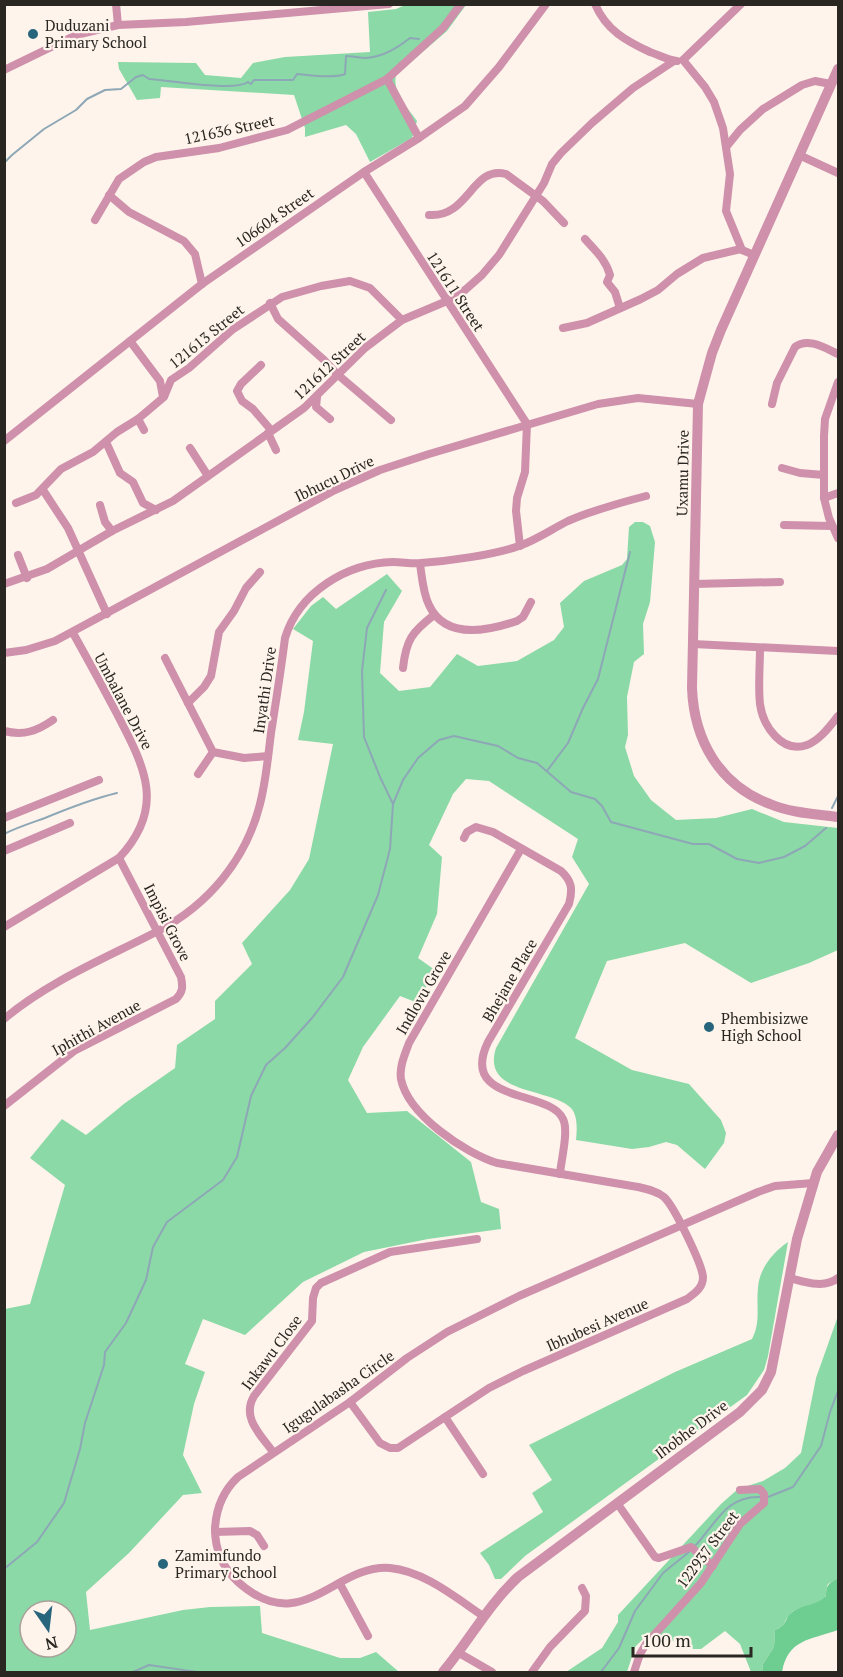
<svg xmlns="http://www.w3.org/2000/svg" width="843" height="1677" font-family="'PT Serif',serif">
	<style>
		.green { fill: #8bd9a6; fill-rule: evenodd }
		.forest { fill: #6ece92 }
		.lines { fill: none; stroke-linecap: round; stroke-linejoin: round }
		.stream { stroke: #8ea7b6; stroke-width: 2 }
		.minor { stroke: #cf90ab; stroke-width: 8 }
		.tertiary { stroke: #cf90ab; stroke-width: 10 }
		.poi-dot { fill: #26657b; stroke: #fef4eb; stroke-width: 2 }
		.labels { text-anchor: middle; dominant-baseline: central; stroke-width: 4.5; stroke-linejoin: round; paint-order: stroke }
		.poi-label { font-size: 15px; fill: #2a2723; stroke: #fef4eb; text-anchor: start }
		.street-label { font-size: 15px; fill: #2a2723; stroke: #fef4eb }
	</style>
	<rect width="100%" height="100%" fill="#fef4eb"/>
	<g class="green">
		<path d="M405,5h61l-19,26 -51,44c-4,17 12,33 21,46l-5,17 -42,24 -14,-28 -10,-9 -41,12v-9l-11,-33 -133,-8 -1,11 -23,2 -18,-31 -1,-7 78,1 9,12 36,3 12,-15 32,-6 85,-5 -2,-40 28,-3z"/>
		<path d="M635,522h8l7,4 5,16 -5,60 -7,22 1,30 -10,8 -7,35 1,38 -3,12 9,29 17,24 25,20 40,-2 36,-9 32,13 54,6v122l-29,13 -58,20 -66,-40 -78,18 -32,77 57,32 57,14 32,36 5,13 -2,10 -19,26 -28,-24 -11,-3 -17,5 -17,2 -56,-9c1,-10 2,-24 -5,-32 -22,-21 -90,-13 -75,-60l93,-164 -17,-27 6,-18 -89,-58 -23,-2 -13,15 -24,51 13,12 -5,57 -19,44 17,12 -17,33 -18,-7 -37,51 -15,33 19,33 40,-2 64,51 10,40 18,7 2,20 -73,10 -64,13 -61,30 -58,53 -42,-16 -18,45 20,8 -11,32 -11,51 19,38 -19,2 -54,58 -43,39 4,38 93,-20 27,-3 50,-1 2,27 78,25h20l16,-6 23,20h-394v-363l25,-5 35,-119 -35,-27 32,-39 24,16 39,-32 50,-35 2,-23 38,-26v-18l37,-37 -10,-21 48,-53 19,-31 24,-115 -35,-4 6,-28 9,-71 -20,-12 18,-23 12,-9 13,12 51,-35 15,17 -18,31 -4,51 19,18 31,-4 27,-33 21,12 39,-5 37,-21 10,-13 -4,-24 24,-22 38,-16 5,-6 2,-32zM30,1611h36v36h-36z"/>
		<path d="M788,1242l-20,114 -4,14 -17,25 -222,161 -24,23h-6l-6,-14 -9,-12 63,-41 -11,-19 20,-13 -23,-35 146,-73 77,-33c9,-17 4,-33 6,-51 1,-19 15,-36 30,-46z"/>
		<path d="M838,1316v262l-10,6c-2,4 -1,10 -3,14 -6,10 -26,7 -34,15 -8,7 -2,10 -16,17l-1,17 -11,17 -1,8h-11l-11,-28 -15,-13 -24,18h-9l-21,-9 -26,-3 -10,10 -8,25h-61l36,-24 16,-26v-7l103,-111 17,-15 25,-8 22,-13 16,-15 15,-75z"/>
	</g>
	<path class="forest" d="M838,1578v52c-28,10 -50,9 -56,42h-20l1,-8 11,-17 1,-17c15,-7 9,-12 16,-17 11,-9 26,-7 35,-17 0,-11 3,-13 12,-18z"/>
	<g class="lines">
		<g class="stream">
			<path d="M4,163l8,-8 32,-26 32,-19 11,-11 18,-9 16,-1 15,-12 7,-2 6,4c20,1 86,13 99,3l3,2 3,-4h39l4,-6c12,1 37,5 48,0l1,-18c7,0 13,2 20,2 17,-1 31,-10 44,-20l9,1"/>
			<polyline points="386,590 367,628 362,671 364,737 380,777 393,804"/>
			<polyline points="547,771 568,743 583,708 598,679 630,552"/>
			<polyline points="832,808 838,796"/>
			<path d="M4,834c14,-7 27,-11 41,-16 24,-10 47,-19 72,-25"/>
			<polyline points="838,1357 838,1369"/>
			<polyline points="768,1497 793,1487 821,1446 830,1412 838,1391"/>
			<path d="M695,1546c21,-22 31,-51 66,-49"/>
			<polyline points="4,1569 37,1542 64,1503 80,1449 85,1423 104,1365 105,1352 126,1323 146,1280 153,1247 167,1222 223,1180 237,1157 251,1096 266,1065 285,1048 312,1018 343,977 378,895 390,849 393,804 403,780 418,758 439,740 454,736 498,746 518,758 537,763 571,792 595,799 602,806 611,822 693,844 709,844 737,859 759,863 784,857 805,846 826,828"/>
			<polyline points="133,1672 149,1665 197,1672"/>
			<polyline points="601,1672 619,1648 635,1611 663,1573 689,1552"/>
		</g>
		<g class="minor">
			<polyline points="116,4 118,25"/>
			<path d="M595,4c11,26 31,37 55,48 9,3 18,8 27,9"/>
			<polyline points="683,60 705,87 714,102 723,128 730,174 726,211 742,250 754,255"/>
			<polyline points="683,60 741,4"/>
			<polyline points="4,70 76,35 118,25 186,22 389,4"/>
			<polyline points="419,138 387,79 443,28 461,4"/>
			<polyline points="727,146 740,130 763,109 802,85 815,81 831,84"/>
			<polyline points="799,155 838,173"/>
			<polyline points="364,172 527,424 525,472 517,498 516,511 520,546"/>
			<polyline points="109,195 129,212 184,241 195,254 202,284"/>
			<path d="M429,215c40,3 43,-50 77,-41l37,27 21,22"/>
			<polyline points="95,220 119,179 144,162 156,157 219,148 287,130 387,79"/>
			<path d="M585,239c10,11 21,21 25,36l-3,7 8,10 5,16"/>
			<polyline points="270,303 278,319 324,360 337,374 391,420"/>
			<polyline points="563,328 587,323 641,299 658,290 677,274 703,258 741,249"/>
			<polyline points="130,341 160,381 163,397"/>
			<polyline points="261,365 241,384 237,391 242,401 253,409 271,430"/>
			<polyline points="838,382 825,419 824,436 824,498 829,518 838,538"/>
			<polyline points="317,397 316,407 330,419"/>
			<path d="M772,404l5,-21 18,-36c13,-10 30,1 43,7"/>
			<polyline points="138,419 144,430"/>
			<polyline points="268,433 276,450"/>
			<polyline points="4,441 202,284 364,172 419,138 465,106 499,67 546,4"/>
			<polyline points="106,442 120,473 133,482 143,503 156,510"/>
			<polyline points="190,448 208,476"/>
			<polyline points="782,468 800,473 824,475"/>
			<polyline points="43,490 68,528 107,614"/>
			<polyline points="824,498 838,493"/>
			<polyline points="16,503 36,495 61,469 93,452 117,432 138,419 164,397 171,380 189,368 232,330 282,297 321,286 350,281 370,288 402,320"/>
			<polyline points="100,505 105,522 112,531"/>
			<polyline points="784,525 832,526"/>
			<polyline points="18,555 27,578"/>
			<path d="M420,564c2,13 3,29 9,41 16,35 59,26 88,16l6,-4 8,-15"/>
			<polyline points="4,584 47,569 112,531 173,501 304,408 365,348 402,320 447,301 465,290 482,275 499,255 544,183 552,164 561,153 592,123 633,88 674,61"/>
			<polyline points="694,584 780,582"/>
			<polyline points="693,644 838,651"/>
			<path d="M760,648c0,18 -2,38 0,56 3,22 22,50 47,41 13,-5 23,-19 31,-29"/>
			<polyline points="4,653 26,650 55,641 335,490 380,470 429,454 598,404 638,398 698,404"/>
			<polyline points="165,658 213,752 244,758 268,756"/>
			<path d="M403,668c3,-28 9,-36 31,-53"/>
			<polyline points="188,703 204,687 211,676 219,632 234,611 246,588 260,572"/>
			<path d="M4,731c20,5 33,0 49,-11"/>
			<polyline points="198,774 213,752"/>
			<polyline points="4,818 99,780"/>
			<path d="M464,838l3,-6 9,-5 17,5 68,39c11,10 12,18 8,33l-81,138c-30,62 62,47 75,77 6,12 -2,41 -3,55"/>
			<polyline points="4,851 70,823"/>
			<path d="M4,927l115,-69c48,-51 25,-92 -2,-144 -14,-27 -29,-54 -44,-81"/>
			<path d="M4,1019c45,-38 102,-61 154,-88 50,-26 88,-71 102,-127 6,-23 8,-47 11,-71 5,-32 10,-63 14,-95 14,-46 62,-75 108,-76 10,0 19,2 28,1 27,-2 73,-8 98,-17 17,-6 33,-17 49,-25 25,-11 51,-18 78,-25"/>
			<path d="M4,1106l70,-55 102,-52c7,-7 7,-12 5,-22l-62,-119"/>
			<path d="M790,1278c15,4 34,11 48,0"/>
			<path d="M350,1402l30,41 10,5h8l91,-60 34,-17 164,-72c8,-6 16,-11 16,-22 -1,-13 -29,-71 -39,-80 -7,-6 -17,-8 -26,-10l-141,-24c-32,-10 -89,-48 -96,-84 -2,-12 4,-25 8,-36l112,-194"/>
			<polyline points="445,1417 483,1474"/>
			<path d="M273,1452c-12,-17 -32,-34 -19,-56l58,-75 1,-23 3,-10 5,-5 69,-31 87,-13"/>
			<polyline points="617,1503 655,1557 659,1558 691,1547 713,1566"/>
			<polyline points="215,1532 250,1531 257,1535 264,1546"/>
			<polyline points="340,1584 368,1636"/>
			<path d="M483,1616c-27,-18 -59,-45 -93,-48 -56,-4 -88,71 -152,14 -15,-14 -23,-32 -23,-53 1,-21 8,-38 23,-52l112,-75 57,-44 40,-26 72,-36 239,-104 17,-6 38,-3"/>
			<polyline points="459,1653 492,1672"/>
			<polyline points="532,1672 550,1647 585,1611 586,1596 582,1588"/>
			<polyline points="634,1672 640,1654 646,1644 701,1583 740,1524 764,1503 764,1494 760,1489 740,1490"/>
		</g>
		<g class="tertiary">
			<path d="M838,69l-117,261 -9,23 -14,51 -6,284c2,52 27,97 78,116 21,9 46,10 68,13"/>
			<path d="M443,1672c26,-31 45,-67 75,-95l222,-165 22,-22 9,-18 26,-133 20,-67 21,-37"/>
		</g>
	</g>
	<g class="poi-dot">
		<circle cx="33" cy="34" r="6"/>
		<circle cx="709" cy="1027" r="6"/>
		<circle cx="163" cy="1564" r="6"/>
	</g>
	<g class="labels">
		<g class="poi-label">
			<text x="45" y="25">Duduzani<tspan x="45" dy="17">Primary School</tspan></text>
			<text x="721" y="1018">Phembisizwe<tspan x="721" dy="17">High School</tspan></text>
			<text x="175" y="1555">Zamimfundo<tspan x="175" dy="17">Primary School</tspan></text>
		</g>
		<g class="street-label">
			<text transform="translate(229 129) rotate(-12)">121636 Street</text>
			<text transform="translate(274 217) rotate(-35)">106604 Street</text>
			<text transform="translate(456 291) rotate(57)">121611 Street</text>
			<text transform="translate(206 336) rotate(-39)">121613 Street</text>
			<text transform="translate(329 365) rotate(-43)">121612 Street</text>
			<text transform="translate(682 473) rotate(-89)">Uxamu Drive</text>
			<text transform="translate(334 478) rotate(-26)">Ibhucu Drive</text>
			<text transform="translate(264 690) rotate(-82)">Inyathi Drive</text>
			<text transform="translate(124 701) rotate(62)">Umbalane Drive</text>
			<text transform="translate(168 922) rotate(63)">Impisi Grove</text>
			<text transform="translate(509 980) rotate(-60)">Bhejane Place</text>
			<text transform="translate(423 992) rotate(-60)">Indlovu Grove</text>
			<text transform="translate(96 1027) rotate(-29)">Iphithi Avenue</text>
			<text transform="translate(597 1324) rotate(-24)">Ibhubesi Avenue</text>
			<text transform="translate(271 1352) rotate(-53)">Inkawu Close</text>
			<text transform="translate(338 1391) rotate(-35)">Igugulabasha Circle</text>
			<text transform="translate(691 1429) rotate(-37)">Ihobhe Drive</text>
			<text transform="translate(707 1549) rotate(-53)">122937 Street</text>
		</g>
	</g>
	<rect width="843" height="1677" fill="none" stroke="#2a2723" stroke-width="12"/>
	<g transform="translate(48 1629) rotate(166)"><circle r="28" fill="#fef4eb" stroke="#a9a29b" stroke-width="1.5"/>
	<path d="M0-4.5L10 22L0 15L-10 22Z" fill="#26657b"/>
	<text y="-9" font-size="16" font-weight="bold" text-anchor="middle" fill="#2a2723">N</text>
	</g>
	<path d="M633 1647v9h118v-9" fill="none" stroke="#2a2723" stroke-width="3"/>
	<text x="642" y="1647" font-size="18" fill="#2a2723" stroke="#fef4eb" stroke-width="4.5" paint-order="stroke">100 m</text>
</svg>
